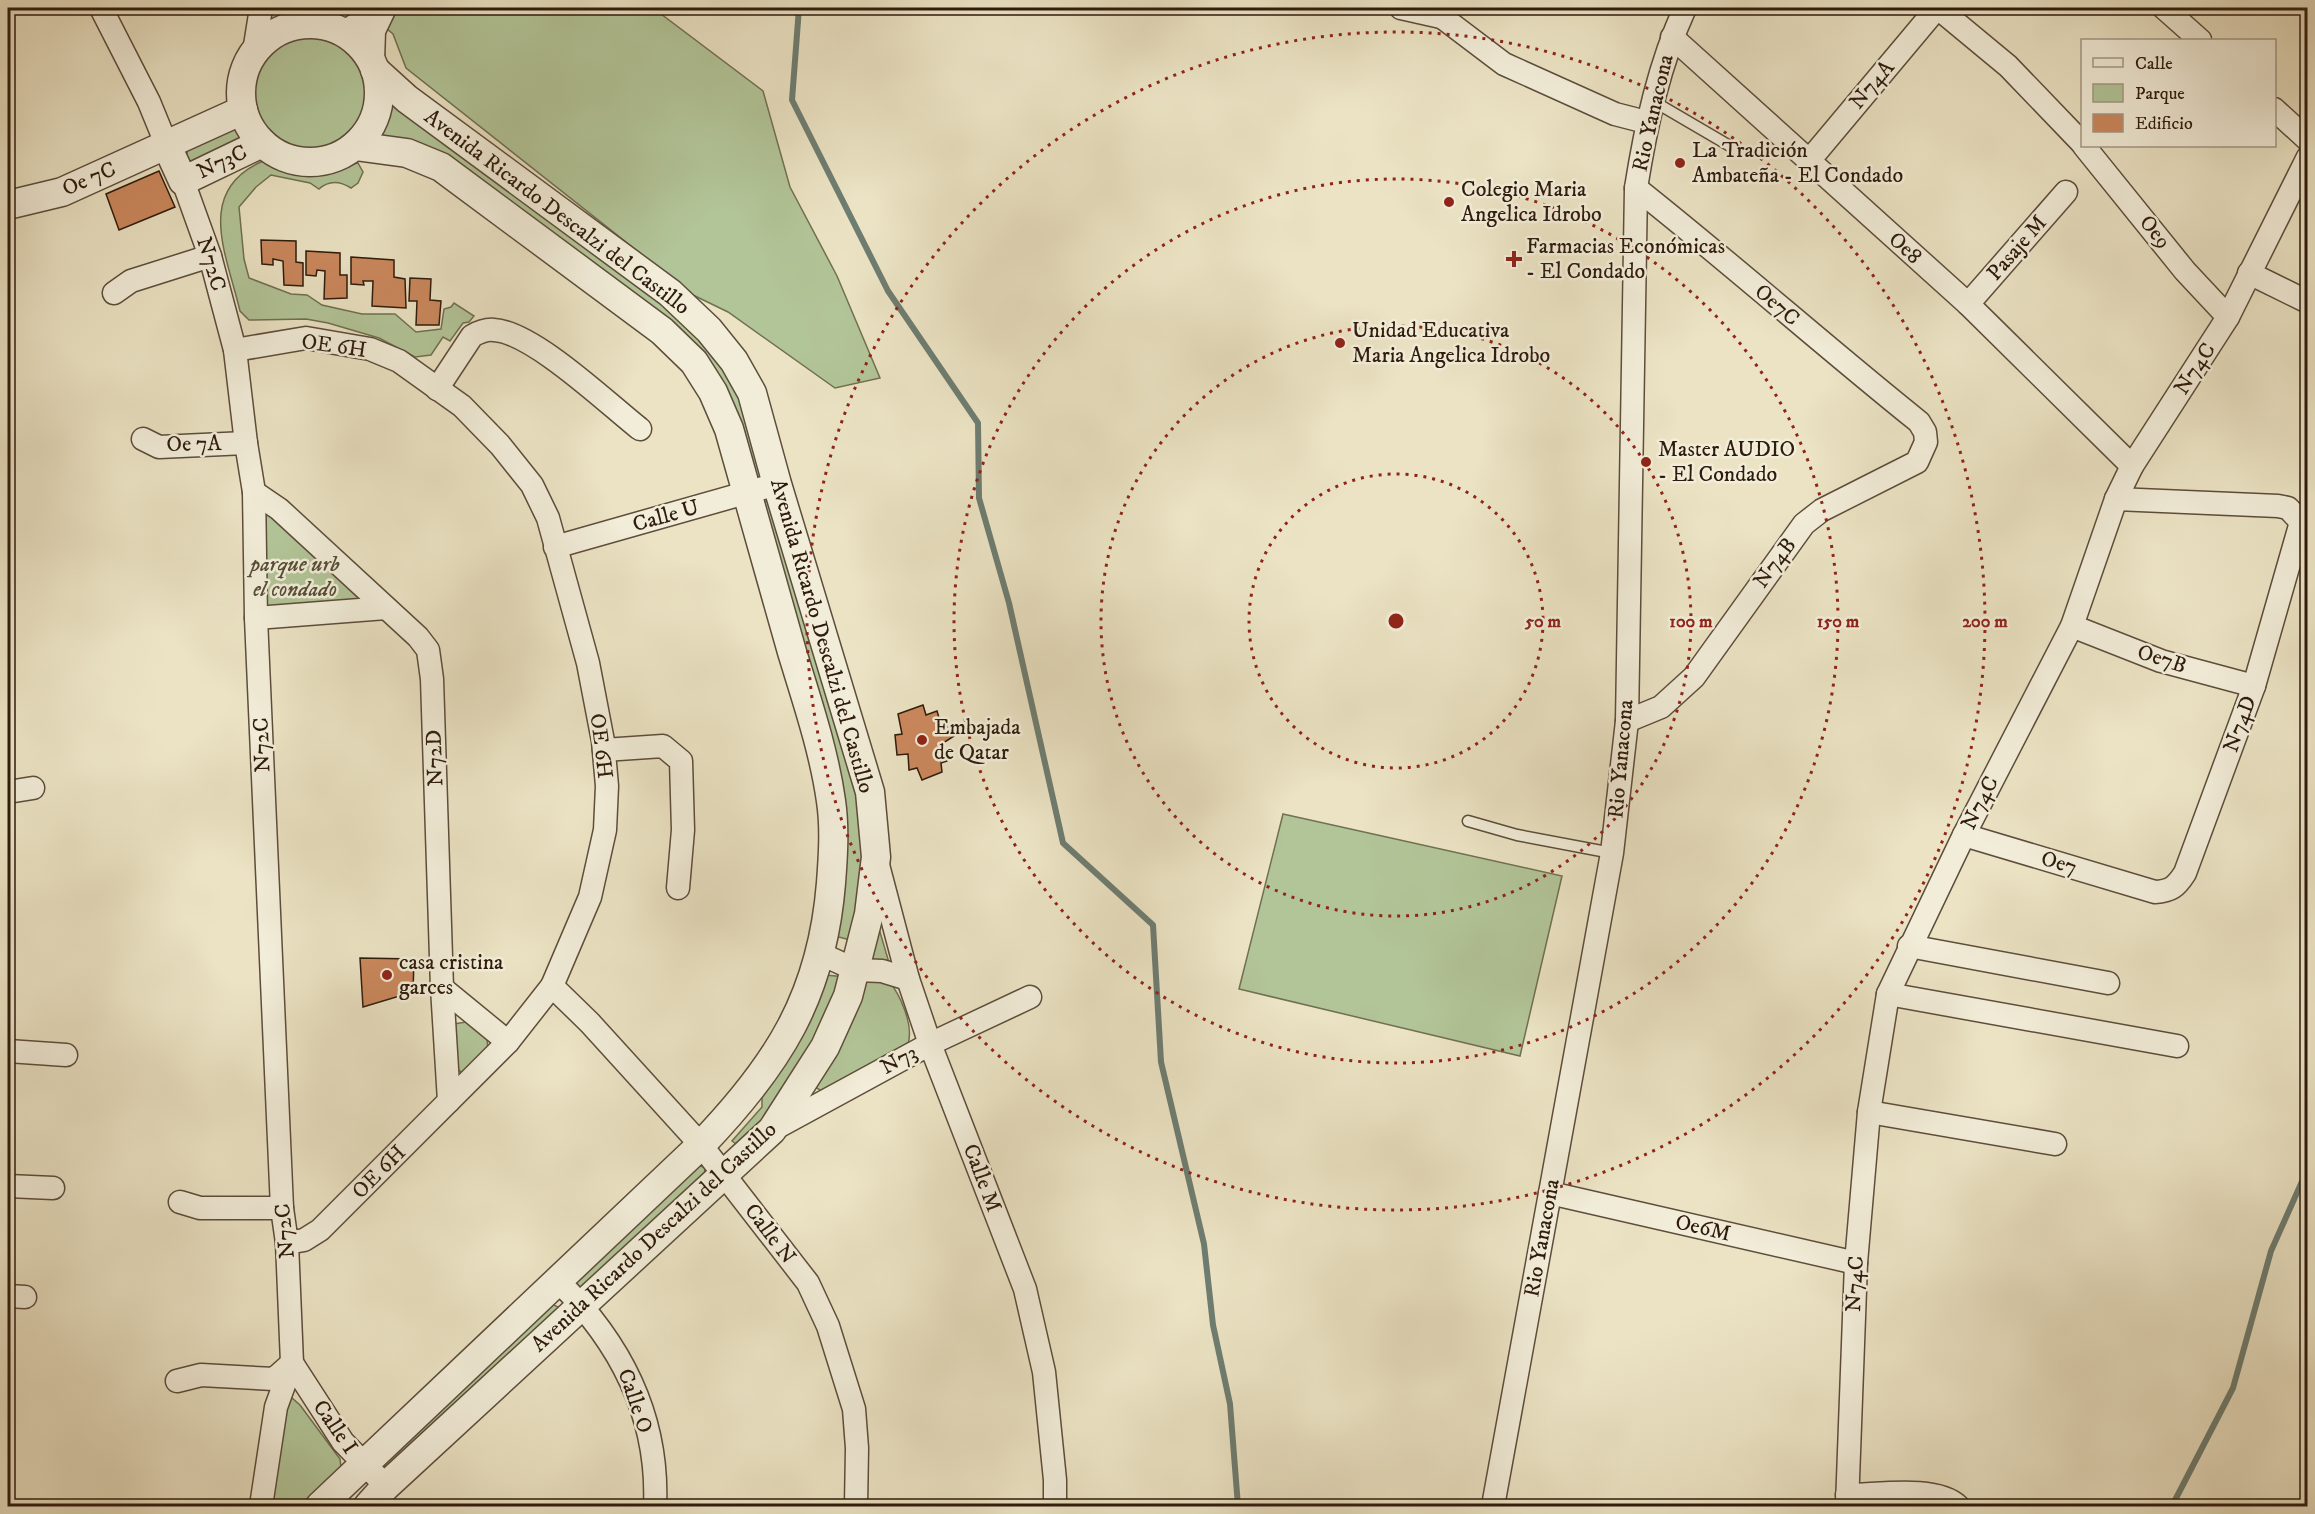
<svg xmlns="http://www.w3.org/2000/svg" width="2315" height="1514" font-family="'IM FELL DW Pica',serif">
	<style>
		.green { fill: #b2c598; stroke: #707052; stroke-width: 1.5 }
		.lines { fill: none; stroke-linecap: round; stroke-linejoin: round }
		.stream { stroke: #6e7d71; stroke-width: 6 }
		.building { fill: #cb885d; stroke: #2e1b0d; stroke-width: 1.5 }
		.service-casing { stroke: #5d4d3b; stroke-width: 13 }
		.minor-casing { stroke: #5d4d3b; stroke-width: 25 }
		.tertiary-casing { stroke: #5d4d3b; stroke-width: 31 }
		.service { stroke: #f2edd9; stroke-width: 10 }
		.minor { stroke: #f2edd9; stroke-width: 22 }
		.tertiary { stroke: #f2edd9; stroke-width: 28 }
		.ring { fill: none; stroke: #8f2418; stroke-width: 3; stroke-dasharray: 3 6 }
		.poi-dot { fill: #8f2418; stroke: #f2edd9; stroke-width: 2 }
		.labels { text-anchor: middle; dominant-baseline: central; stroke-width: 5; stroke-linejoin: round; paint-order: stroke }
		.street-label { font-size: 22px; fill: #2e1b0d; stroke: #f2edd9 }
		.poi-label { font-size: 22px; fill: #2e1b0d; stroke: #f2edd9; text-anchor: start }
		.park-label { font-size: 22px; font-style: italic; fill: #564e37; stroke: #f2edd9 }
		.centre { fill: #8f2418; stroke: #f2edd9; stroke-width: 3 }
		.ring-label { font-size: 18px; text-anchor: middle; font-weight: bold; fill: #8f2418; stroke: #f2edd9; stroke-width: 5; stroke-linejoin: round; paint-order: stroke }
	</style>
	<rect width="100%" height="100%" fill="#ebe3c4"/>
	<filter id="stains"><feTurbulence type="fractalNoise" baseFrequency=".00333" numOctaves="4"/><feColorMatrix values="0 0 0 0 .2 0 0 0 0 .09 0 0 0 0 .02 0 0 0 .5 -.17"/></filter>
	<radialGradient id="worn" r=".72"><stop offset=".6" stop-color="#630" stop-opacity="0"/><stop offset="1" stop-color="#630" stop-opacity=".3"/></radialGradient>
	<g class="green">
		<polygon points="270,8 304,8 316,17 295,16 267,32"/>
		<polygon points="362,8 653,8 763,91 790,187 837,276 880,378 835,388 728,312 693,295 406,68 393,34"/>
		<circle cx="310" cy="95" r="60"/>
		<polygon points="384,83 665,298 746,398 770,480 752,483 702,359 374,138 382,113"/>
		<polygon points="239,124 248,140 190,163 186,158 188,148"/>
		<path d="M263,161c19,10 42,16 64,12 10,-3 20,-8 31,-10l5,9 -5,11 -7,5c-11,-7 -22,-8 -32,1l-9,-6 -39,-8 -15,12 -17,20 5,52 5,19 42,16 16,1 15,10 40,9h33l21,18 25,-3 3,-20 7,-2 3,-4 20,13 -5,6 -6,1 -13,18 -7,-4 -12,18 -16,2 -36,-19 -51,-15 -22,-4 -57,1 -9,-9c-13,-56 -46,-120 23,-150z"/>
		<polygon points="254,492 386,608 256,618"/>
		<polygon points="776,498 852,756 866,868 854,941 835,936 842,885 758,504"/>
		<polygon points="1283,814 1562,876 1520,1056 1239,989"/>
		<polygon points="873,930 880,932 890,966 866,963"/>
		<polygon points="825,975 846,977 828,1019 781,1098 740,1147 732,1141 762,1107 762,1091"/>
		<path d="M874,978l14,2c12,14 26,45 20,64l-85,48 -11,-7 49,-101z"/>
		<polygon points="466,1022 487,1039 488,1050 463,1073 455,1068 454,1024"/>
		<polygon points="693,1165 705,1167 704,1179 586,1290 576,1287 576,1277"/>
		<polygon points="550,1303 558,1307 562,1316 394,1471 384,1468 384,1455"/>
		<polygon points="291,1397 300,1405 340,1459 342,1477 310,1506 268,1506 285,1406"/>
	</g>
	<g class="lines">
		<g class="stream">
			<polyline points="799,8 792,100 888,291 978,423 979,498 1009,603 1063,843 1153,925 1161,1062 1204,1244 1213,1325 1230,1404 1238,1506"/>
			<polyline points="2172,1506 2233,1388 2271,1251 2308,1168"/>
		</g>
	</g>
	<g class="building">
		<polygon points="159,171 175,207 119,230 106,194"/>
		<polygon points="261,240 296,241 296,262 303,263 303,286 284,285 283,261 273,259 273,265 262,264"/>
		<polygon points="306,251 340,253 340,275 347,275 347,298 324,299 325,271 317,270 316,276 306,275"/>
		<polygon points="351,257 394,260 394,277 405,279 406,308 372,306 373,281 363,281 364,285 351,284"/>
		<polygon points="410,278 431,279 430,300 441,301 439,325 416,325 417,301 409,301"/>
		<polygon points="923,705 926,715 937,711 940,721 953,727 954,736 943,743 947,761 941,763 942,772 922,780 917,768 909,770 908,754 897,755 895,735 902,734 898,714"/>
		<polygon points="360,958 414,959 413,992 363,1007"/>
	</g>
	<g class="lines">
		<defs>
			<g id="service">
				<polyline points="1653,101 1735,149"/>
				<polyline points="1468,821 1517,835 1612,853"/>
			</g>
			<g id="minor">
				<polyline points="101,8 149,102 167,146"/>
				<polyline points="315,8 335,28"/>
				<polyline points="1401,8 1441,17"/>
				<polyline points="1430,8 1504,64 1615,114 1646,122"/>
				<polyline points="1938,8 2008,66 2082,143"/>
				<polyline points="2164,8 2200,40"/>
				<polyline points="345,32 379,8"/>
				<polyline points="1672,37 1968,304 2132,466"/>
				<polyline points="254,52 261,8"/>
				<polyline points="373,61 374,31 385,8"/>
				<polyline points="2274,109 2308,140"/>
				<polyline points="2084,146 2185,271 2228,317"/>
				<polyline points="1808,162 1937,8"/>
				<polyline points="183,181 210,256 235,350 246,443 254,492 256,618 282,1208 287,1243 292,1363 276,1407 261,1506"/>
				<polyline points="2249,273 2308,302"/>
				<polyline points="114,293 131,281 210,256"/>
				<polyline points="1968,304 2066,192"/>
				<polyline points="235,350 306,338 370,349 399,361 462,406 500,445 532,485 548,518 588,663 603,741 607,786 605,830 590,897 552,986 508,1042 320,1230 304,1240 287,1243"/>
				<path d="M437,389l35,-53c7,-4 14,-7 22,-6 39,2 114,74 146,99"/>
				<polyline points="143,439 159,447 246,443"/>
				<polyline points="254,492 279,509 418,637 428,650 432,679 442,988 449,1101"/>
				<polyline points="555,547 777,484"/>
				<polyline points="256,618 386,608"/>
				<polyline points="2072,626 2161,661 2254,686"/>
				<path d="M1627,721l34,-14 33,-30 110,-153 18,-14 95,-48 9,-20 -1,-10 -6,-10c-96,-77 -187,-158 -283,-234"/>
				<polyline points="604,750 663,746 681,761 683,830 678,888"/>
				<polyline points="8,792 33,788"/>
				<path d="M1964,835l191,57c16,-1 21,-5 30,-19l69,-187 47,-164 -13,-14 -10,-2 -162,-7"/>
				<polyline points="878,865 908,979 930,1044 1025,1289 1044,1372 1055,1480 1055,1506"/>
				<polyline points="1909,946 2108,983"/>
				<polyline points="821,954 856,970 882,971 908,979"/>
				<polyline points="552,986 590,1023 701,1145 808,1283 828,1326 854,1409 857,1448 856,1506"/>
				<polyline points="442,988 508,1042"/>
				<polyline points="1888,994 2177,1046"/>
				<polyline points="8,1051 66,1055"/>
				<polyline points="1869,1112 2055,1144"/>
				<polyline points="772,1130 930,1044 1030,997"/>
				<polyline points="8,1186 53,1188"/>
				<polyline points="1550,1193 1856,1263"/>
				<polyline points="180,1202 200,1208 282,1208"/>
				<path d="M558,1281c62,61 101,136 97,225"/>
				<polyline points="8,1296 25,1297"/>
				<polyline points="292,1363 343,1442 386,1486"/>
				<polyline points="177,1381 201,1375 274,1379 292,1363"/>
				<path d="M1847,1495c30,0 89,-10 111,11"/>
				<path d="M1493,1506l119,-653 15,-132 9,-533c10,-63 23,-123 49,-180"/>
				<polyline points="1847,1506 1856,1263 1869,1112 1888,994 1964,835 2072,626 2116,499 2132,466 2228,317 2308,157"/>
			</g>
			<g id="tertiary">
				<circle cx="310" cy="93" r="69"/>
				<polyline points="167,146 183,181 262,143"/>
				<polyline points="8,205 62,192 243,110"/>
				<path d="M320,1506l381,-361c77,-80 121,-149 130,-262 2,-26 4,-55 0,-82 -7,-50 -24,-100 -39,-149 -21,-75 -42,-149 -63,-223l-16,-37 -19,-30 -32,-31 -221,-164 -34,-14 -52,-7"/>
				<polyline points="368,1506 386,1486 772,1130 825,1047 848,996 869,914 876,857 870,792 777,484 752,393 734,361 709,330 670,293 407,99 375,70"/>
			</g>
		</defs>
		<use href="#service" class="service-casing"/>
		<use href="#minor" class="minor-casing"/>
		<use href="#tertiary" class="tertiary-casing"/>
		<use href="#service" class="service"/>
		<use href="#minor" class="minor"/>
		<use href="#tertiary" class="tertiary"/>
	</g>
	<g class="ring">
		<circle cx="1396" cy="621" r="147"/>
		<circle cx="1396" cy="621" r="295"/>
		<circle cx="1396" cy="621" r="442"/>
		<circle cx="1396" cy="621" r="589"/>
	</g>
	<g class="poi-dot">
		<circle cx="1680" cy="163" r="6"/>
		<circle cx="1449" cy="202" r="6"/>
		<path d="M1511 250h6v6h6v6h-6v6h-6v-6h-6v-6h6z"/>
		<circle cx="1340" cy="343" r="6"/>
		<circle cx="1646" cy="462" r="6"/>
		<circle cx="922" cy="740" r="6"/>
		<circle cx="387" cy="975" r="6"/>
	</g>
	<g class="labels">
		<g class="street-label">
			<text transform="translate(1872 85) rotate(-50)">N74A</text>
			<text transform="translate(1653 113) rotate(-77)">Rio Yanacona</text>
			<text transform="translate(222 162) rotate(-25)">N73C</text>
			<text transform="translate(89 179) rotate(-23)">Oe 7C</text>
			<text transform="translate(557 212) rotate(37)">Avenida Ricardo Descalzi del Castillo</text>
			<text transform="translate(2155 232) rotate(51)">Oe9</text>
			<text transform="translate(1905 248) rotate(42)">Oe8</text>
			<text transform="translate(2017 248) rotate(-49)">Pasaje M</text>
			<text transform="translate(211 264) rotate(73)">N72C</text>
			<text transform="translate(1777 305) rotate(41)">Oe7C</text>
			<text transform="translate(334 346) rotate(8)">OE 6H</text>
			<text transform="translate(2195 369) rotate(-57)">N74C</text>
			<text transform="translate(194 444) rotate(-1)">Oe 7A</text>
			<text transform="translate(666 516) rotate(-16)">Calle U</text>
			<text transform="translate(1775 563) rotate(-54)">N74B</text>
			<text transform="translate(822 636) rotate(74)">Avenida Ricardo Descalzi del Castillo</text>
			<text transform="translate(2162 659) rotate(18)">Oe7B</text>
			<text transform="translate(2240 724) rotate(-70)">N74D</text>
			<text transform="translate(262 745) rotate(-92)">N72C</text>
			<text transform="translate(601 746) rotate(83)">OE 6H</text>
			<text transform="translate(435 758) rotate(-92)">N72D</text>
			<text transform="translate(1621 759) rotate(-85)">Rio Yanacona</text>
			<text transform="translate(1980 803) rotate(-63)">N74C</text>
			<text transform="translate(2059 863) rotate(17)">Oe7</text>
			<text transform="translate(899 1060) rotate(-29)">N73</text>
			<text transform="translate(379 1172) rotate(-45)">OE 6H</text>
			<text transform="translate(982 1178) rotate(69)">Calle M</text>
			<text transform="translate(1703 1228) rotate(13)">Oe6M</text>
			<text transform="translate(285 1231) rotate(-95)">N72C</text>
			<text transform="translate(770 1234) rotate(53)">Calle N</text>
			<text transform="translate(654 1237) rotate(-43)">Avenida Ricardo Descalzi del Castillo</text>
			<text transform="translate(1542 1238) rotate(-80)">Rio Yanacona</text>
			<text transform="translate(1855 1284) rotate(-87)">N74C</text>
			<text transform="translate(635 1401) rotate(71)">Calle O</text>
			<text transform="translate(335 1427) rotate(55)">Calle I</text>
		</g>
		<g class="poi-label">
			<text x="1692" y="150">La Tradición<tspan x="1692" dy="25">Ambateña - El Condado</tspan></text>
			<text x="1461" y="189">Colegio Maria<tspan x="1461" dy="25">Angelica Idrobo</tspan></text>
			<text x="1526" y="246">Farmacias Económicas<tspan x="1526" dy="25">- El Condado</tspan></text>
			<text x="1352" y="330">Unidad Educativa<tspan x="1352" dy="25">Maria Angelica Idrobo</tspan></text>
			<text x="1658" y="449">Master AUDIO<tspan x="1658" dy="25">- El Condado</tspan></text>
			<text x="934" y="727">Embajada<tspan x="934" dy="25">de Qatar</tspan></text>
			<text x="399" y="962">casa cristina<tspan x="399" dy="25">garces</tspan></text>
		</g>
		<g class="park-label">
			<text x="295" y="564">parque urb<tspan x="295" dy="25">el condado</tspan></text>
		</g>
	</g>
	<circle cx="1396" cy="621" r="9" class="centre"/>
	<g class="ring-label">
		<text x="1543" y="627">50 m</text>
		<text x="1691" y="627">100 m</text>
		<text x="1838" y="627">150 m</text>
		<text x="1985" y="627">200 m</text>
	</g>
	<rect width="2315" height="1514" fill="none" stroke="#ebe3c4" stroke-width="30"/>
	<rect x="9" y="9" width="2297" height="1496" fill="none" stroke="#2e1b0d" stroke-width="3"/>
	<rect x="15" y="15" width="2285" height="1484" fill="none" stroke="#2e1b0d" stroke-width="1.5"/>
	<rect x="2081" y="39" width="195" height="108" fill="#f2edd9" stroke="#a49987" stroke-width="1.5"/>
	<rect x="2093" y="58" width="30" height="9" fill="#f2edd9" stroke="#a49987" stroke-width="1.5"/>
	<text x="2135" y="69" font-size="18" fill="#2e1b0d">Calle</text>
	<rect x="2093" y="84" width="30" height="18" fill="#b2c598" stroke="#a49987" stroke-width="1.5"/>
	<text x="2135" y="99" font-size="18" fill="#2e1b0d">Parque</text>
	<rect x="2093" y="114" width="30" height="18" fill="#cb885d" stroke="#a49987" stroke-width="1.5"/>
	<text x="2135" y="129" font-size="18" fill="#2e1b0d">Edificio</text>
	<rect width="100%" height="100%" filter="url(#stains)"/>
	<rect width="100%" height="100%" fill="url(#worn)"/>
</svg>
